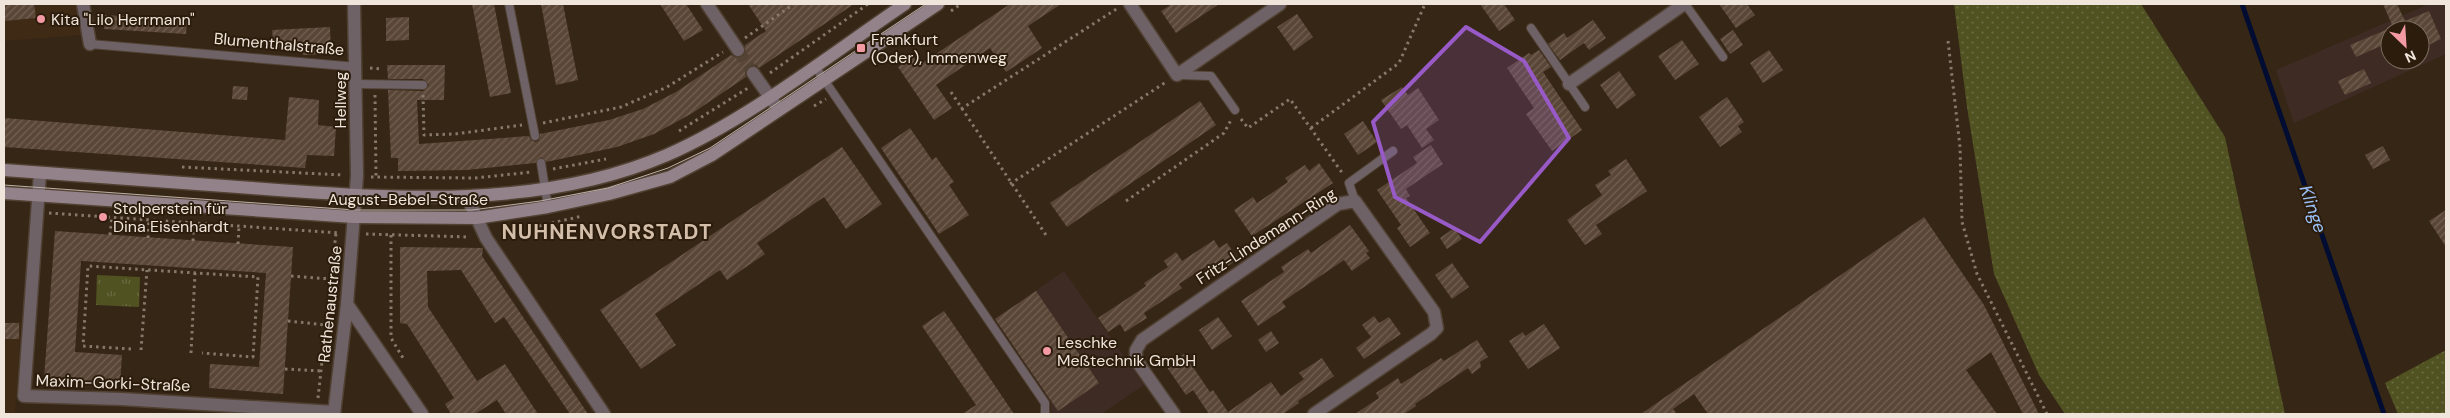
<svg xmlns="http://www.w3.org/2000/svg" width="2450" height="418" font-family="'DM Sans',sans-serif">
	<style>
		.commercial { fill: #3e2c24; fill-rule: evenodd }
		.built { fill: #3f2a15 }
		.grass { fill: url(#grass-dots) }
		.park { fill: url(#park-tufts) }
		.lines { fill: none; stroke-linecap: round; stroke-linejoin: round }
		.stream { stroke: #000c31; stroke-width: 5 }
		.building { fill: url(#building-hatch) }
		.street-tunnel { stroke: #524334; stroke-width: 12; stroke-dasharray: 12 6; stroke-linecap: butt }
		.lane-casing { stroke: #504132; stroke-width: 10 }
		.street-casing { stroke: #504132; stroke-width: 15 }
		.secondary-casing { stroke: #504132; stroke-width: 15 }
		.path { stroke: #86786a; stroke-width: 3; stroke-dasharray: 2.5 4; stroke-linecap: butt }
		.lane { stroke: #6e6267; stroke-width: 8 }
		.street { stroke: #6e6267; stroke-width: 12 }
		.secondary { stroke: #94828a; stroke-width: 12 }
		.tram { stroke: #bcafa4; stroke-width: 1 }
		.marked { fill: #985ac6; fill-opacity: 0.2; stroke: #985ac6; stroke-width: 4; stroke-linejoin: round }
		.poi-dot { fill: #f49aa4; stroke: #2c1c0c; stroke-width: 2 }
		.labels { text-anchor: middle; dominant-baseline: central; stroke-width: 4; stroke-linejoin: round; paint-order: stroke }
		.poi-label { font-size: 16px; fill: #f0e5db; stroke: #2c1c0c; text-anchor: start }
		.street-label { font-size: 16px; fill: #f0e5db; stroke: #2c1c0c }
		.water-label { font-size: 18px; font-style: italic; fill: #9ac1f8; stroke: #2c1c0c }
		.district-label { font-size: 21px; font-weight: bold; letter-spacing: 1px; fill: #d3beaa; stroke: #2c1c0c }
	</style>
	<defs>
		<pattern id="grass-dots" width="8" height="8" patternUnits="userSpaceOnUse" patternTransform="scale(1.25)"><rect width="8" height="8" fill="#505221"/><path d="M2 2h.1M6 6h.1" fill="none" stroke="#6a6b41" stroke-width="1.8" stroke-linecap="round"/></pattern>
		<pattern id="park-tufts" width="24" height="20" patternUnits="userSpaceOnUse" patternTransform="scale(1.25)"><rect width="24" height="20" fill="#505221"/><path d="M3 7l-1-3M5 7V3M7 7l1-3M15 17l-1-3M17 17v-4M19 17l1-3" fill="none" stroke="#6a6b41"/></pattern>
		<pattern id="building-hatch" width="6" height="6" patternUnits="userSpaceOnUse" patternTransform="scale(1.25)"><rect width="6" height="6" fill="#5a4637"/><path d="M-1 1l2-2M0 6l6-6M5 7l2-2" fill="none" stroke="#726153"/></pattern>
	</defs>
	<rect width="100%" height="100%" fill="#362616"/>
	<g class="commercial">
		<path d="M2429,4h17v50l-152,69 -18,-53zM2390,30h30v30h-30z"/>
		<polygon points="1064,271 1144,385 1101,414 1051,414 1051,402 995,319"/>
	</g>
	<g class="built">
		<polygon points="4,4 76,4 83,35 4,41"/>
		<polygon points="21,322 15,414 4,414 4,323"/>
	</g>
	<g class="grass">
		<polygon points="1954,4 2141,4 2225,137 2285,414 2065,414 2039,375 1994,274 1967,107"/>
		<polygon points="2446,350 2446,414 2398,414 2385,383"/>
	</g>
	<polygon class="park" points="97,275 140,277 139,307 96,305"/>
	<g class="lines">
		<polyline class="stream" points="2242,4 2384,414"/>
	</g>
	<g class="building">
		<polygon points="4,4 34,4 36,18 4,21"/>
		<polygon points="472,4 494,4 511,93 490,97"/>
		<polygon points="541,4 563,4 578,80 556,85"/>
		<polygon points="660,4 686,4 703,30 684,41"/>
		<polygon points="748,4 854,4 759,68 756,65 749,66 745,70 746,77 691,114 654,134 617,147 546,162 541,157 535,163 467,170 398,171 398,158 391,158 388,90 423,91 429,85 423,79 388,79 387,65 445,65 444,100 417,100 419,144 529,136 531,140 536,142 539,140 540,134 609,120 643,109 676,92 731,55 735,57 742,57 745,53 745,45 766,31"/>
		<polygon points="1010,4 1061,4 1028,26 1042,48 1006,72 990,48 936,85 952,108 934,120 898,67 916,56 921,64"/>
		<polygon points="1172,4 1219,4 1176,33 1161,11"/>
		<polygon points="1480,4 1504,4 1515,20 1499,31"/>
		<polygon points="1719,4 1747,4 1755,15 1736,28"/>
		<polygon points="2383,4 2397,4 2405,21 2429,11 2441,39 2420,49 2420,30 2390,30 2390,42 2356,57 2350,45 2393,27"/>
		<polygon points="1297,14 1313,37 1294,51 1277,27"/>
		<polygon points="105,15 187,20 186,34 104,29"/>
		<polygon points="409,17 409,40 386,41 386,18"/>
		<polygon points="1593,20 1606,38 1589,50 1584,43 1560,60 1548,44 1564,33 1567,38"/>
		<polygon points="330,27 331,54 303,55 302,46 274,48 272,30"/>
		<polygon points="1733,30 1743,45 1730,54 1720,39"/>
		<polygon points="1682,40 1699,64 1675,80 1658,56"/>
		<polygon points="1539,50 1551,67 1543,72 1582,130 1552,151 1526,114 1534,108 1507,68 1529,53 1531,55"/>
		<polygon points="1769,50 1783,70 1763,83 1750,63"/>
		<polygon points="2364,69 2371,83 2345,95 2338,81"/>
		<polygon points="1619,71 1636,95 1617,109 1600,85"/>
		<polygon points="233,86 248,87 247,100 232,99"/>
		<polygon points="1402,87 1408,95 1418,88 1439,120 1426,129 1434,140 1422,148 1407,125 1401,129 1381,100"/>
		<polygon points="289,97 319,100 318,125 336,127 334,156 307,155 305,168 4,147 4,118 285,140"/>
		<polygon points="1727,97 1744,122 1738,126 1742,132 1720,147 1699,117"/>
		<polygon points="1200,101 1216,125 1067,227 1050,203"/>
		<polygon points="1363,121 1377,142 1358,155 1344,134"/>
		<polygon points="910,128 932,160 936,157 954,182 949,185 969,215 939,234 881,148"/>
		<polygon points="1431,145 1443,164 1406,189 1410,196 1406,198 1430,233 1410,247 1397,228 1401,225 1377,190 1417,163 1413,157"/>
		<polygon points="2383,146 2390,160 2373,169 2365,155"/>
		<polygon points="842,147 882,204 846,229 824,197 757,243 765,254 727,280 720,270 655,314 676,345 641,369 600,310"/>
		<polygon points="1626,159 1647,191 1596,225 1602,234 1585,245 1567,220 1602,195 1595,185 1611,175 1608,171"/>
		<polygon points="1319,163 1333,183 1252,236 1234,210 1253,197 1257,203 1288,182 1285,178 1305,165 1309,171"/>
		<polygon points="2446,210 2446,247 2429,221"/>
		<polygon points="1924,217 1984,305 2039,414 2023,414 1991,352 1966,370 1997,414 1708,414 1694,394 1673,409 1677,414 1641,414"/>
		<polygon points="1350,225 1369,251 1366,253 1370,258 1352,271 1344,260 1282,302 1286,307 1258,326 1241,301 1284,272 1281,267 1308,249 1311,253"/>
		<polygon points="1454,228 1462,239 1447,249 1440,238"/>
		<polygon points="55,231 293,247 283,394 209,388 210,364 259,367 266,273 81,261 75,352 122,355 120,384 44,379"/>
		<polygon points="1214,240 1219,248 1227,243 1238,259 1212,277 1205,267 1179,284 1182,288 1144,313 1147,318 1125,332 1120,324 1108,332 1098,318 1146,286 1144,283 1168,267 1164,261 1176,252 1182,261"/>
		<polygon points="400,247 483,248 482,256 588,414 570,414 504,317 495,323 461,270 427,271 428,307 477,381 505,364 538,414 506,414 497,400 475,414 451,414 445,404 454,398 407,324 400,323"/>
		<polygon points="1452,263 1469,287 1452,299 1435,275"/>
		<polygon points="1036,291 1099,383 1058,411 995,319"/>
		<polygon points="944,311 960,334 1014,414 962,414 976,405 922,326"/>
		<polygon points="1374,316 1379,323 1389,317 1401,334 1364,359 1356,348 1371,337 1362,325"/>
		<polygon points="1218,317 1232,336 1212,350 1199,330"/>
		<rect x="4" y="323" width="15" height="16"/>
		<polygon points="1544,324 1560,348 1528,369 1509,341 1523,332 1525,336"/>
		<polygon points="1271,331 1279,343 1266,352 1258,340"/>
		<polygon points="1477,340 1488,357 1480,362 1481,367 1472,374 1468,368 1415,404 1416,406 1404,414 1355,414 1379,398 1376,393 1398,378 1401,384 1441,358 1444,361"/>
		<polygon points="1184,354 1210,392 1213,390 1228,412 1271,382 1281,396 1304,379 1299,373 1322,358 1334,376 1298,401 1299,403 1283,414 1209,414 1193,390 1186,395 1166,366"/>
	</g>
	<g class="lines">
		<polyline class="street-tunnel" points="738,50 753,73"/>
		<defs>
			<g id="lane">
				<polyline points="509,4 535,136"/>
				<polyline points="1685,4 1723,57"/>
				<polyline points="1531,28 1585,107"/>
				<polyline points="90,44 357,67"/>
				<polyline points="814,65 1045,403 1045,414"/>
				<polyline points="1179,75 1211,76 1235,110"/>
				<polyline points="356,84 423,85"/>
				<polyline points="541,163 548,207"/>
				<polyline points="1355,201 1349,183 1393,151"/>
			</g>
			<g id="street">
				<polyline points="83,4 90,44"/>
				<polyline points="707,4 738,50"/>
				<polyline points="1130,4 1177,75 1280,4"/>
				<polyline points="753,73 779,110"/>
				<polyline points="1569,84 1684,4"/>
				<polyline points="40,173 24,396 121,399 334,412"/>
				<polyline points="467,197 486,238 604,414"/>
				<polyline points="347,304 422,414"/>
				<polyline points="334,414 347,304 357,176 354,4"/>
				<polyline points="1174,414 1136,360 1136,350 1142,340 1338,204 1355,201 1434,312 1437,328 1431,334 1314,414"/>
			</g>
			<g id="secondary">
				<path d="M4,170c82,6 165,12 248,18 137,10 285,23 415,-33 82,-36 164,-101 238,-151"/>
				<polyline points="4,193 354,217 476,218 548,207 609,194 670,177 712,155 938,4"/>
			</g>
		</defs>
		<use href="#lane" class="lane-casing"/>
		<use href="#street" class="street-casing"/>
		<use href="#secondary" class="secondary-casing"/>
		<g class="path">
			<polyline points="951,11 961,4"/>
			<polyline points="745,38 794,4"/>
			<polyline points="1948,41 1960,147 1962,222 1977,274 2047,414"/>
			<polyline points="370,68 383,69"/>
			<polyline points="770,73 868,4"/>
			<polyline points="951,92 1046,235"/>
			<polyline points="375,95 376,177"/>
			<polyline points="423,95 424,135 455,134 522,125"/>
			<polyline points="814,106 826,99"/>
			<polyline points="961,109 1118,8"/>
			<polyline points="1241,119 1248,128 1290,99 1343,174"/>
			<polyline points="543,123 621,107 667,87 723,52"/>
			<polyline points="1311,128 1399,63 1425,4"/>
			<polyline points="679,131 748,88"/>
			<polyline points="182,167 343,175"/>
			<polyline points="553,169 606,159"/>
			<polyline points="371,177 475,178 532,172"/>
			<polyline points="1010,184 1166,82"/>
			<polyline points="1126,201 1224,133 1231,120"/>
			<polyline points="49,213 340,233"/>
			<polyline points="366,234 470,237"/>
			<polyline points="110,235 112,217"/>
			<polyline points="391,235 391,338 403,358"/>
			<polyline points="501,235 582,216"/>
			<polyline points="148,238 149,220"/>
			<polyline points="193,241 194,223"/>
			<polyline points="238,244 239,226"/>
			<polyline points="291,276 331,279"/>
			<polyline points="288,321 326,325"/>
			<polyline points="131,349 83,346 88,266 258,277 253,357 202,353"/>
			<polyline points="141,350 147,270"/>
			<polyline points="191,353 195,273"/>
			<polyline points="285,369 321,371"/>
			<polyline points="318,398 336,233"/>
		</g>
		<use href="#lane" class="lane"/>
		<use href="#street" class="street"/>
		<use href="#secondary" class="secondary"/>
		<polyline class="tram" points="4,185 355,210 472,210 540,201 608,188 668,168 710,148 926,4"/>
	</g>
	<path class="marked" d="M1466,27l58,34 45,77 -89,104 -85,-45 -22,-75z"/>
	<g class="poi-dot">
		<circle cx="41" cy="19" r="5"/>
		<rect x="856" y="43" width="10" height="10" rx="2.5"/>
		<circle cx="103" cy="217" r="5"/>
		<circle cx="1047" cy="351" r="5"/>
	</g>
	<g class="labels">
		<g class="poi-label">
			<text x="51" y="19">Kita "Lilo Herrmann"</text>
			<text x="871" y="39">Frankfurt<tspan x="871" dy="18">(Oder), Immenweg</tspan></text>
			<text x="113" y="208">Stolperstein für<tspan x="113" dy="18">Dina Eisenhardt</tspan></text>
			<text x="1057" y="342">Leschke<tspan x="1057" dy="18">Meßtechnik GmbH</tspan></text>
		</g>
		<g class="street-label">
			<text transform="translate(279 44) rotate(5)">Blumenthalstraße</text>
			<text transform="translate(340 100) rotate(-90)">Hellweg</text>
			<text x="408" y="199">August-Bebel-Straße</text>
			<text transform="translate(1266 236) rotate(-33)">Fritz-Lindemann-Ring</text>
			<text transform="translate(330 304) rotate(-84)">Rathenaustraße</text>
			<text transform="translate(113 383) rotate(2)">Maxim-Gorki-Straße</text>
		</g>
		<g class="water-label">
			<text transform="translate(2313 209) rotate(71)">Klinge</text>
		</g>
		<g class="district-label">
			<text x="607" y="232">NUHNENVORSTADT</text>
		</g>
	</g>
	<rect width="2450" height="418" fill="none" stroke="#f0e5db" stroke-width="10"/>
	<g transform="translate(2405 45) rotate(155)"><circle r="24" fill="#2c1c0c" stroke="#7a6c5f"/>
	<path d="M0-4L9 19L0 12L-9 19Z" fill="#f49aa4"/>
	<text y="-8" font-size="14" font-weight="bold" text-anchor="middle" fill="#f0e5db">N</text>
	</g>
</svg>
